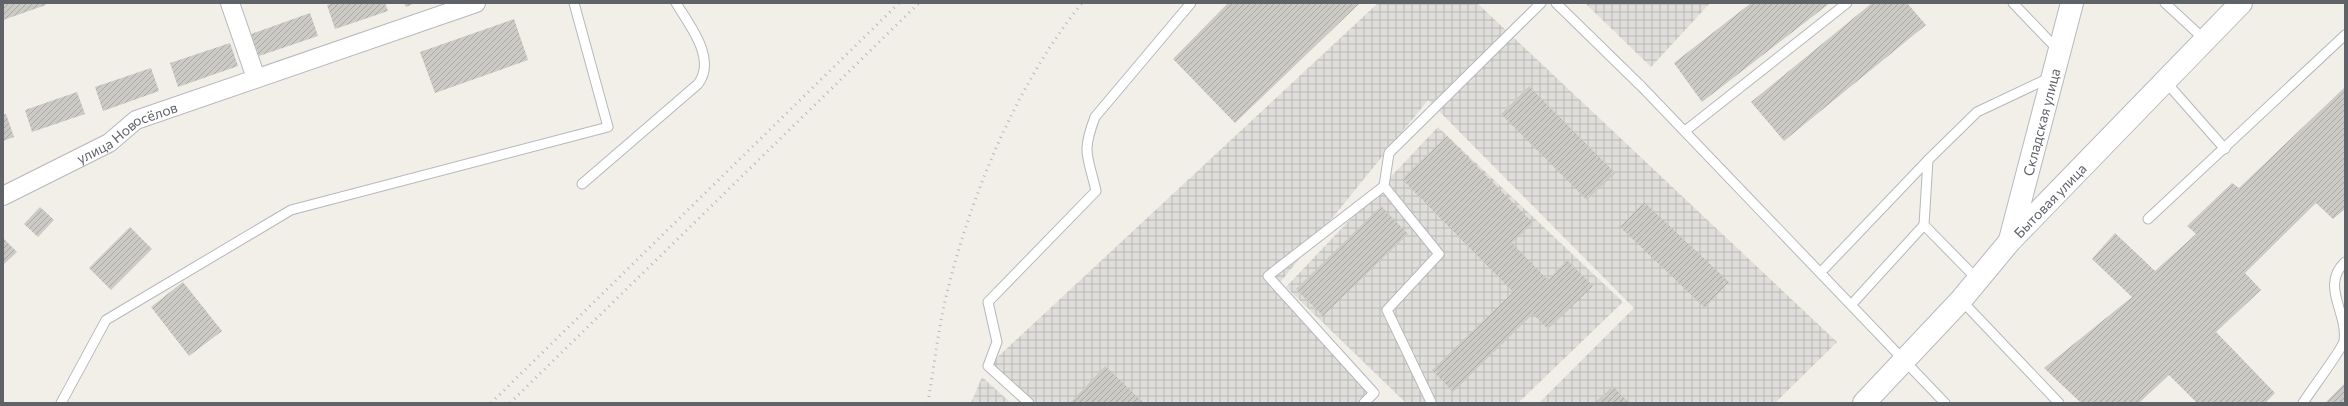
<svg xmlns="http://www.w3.org/2000/svg" width="2348" height="406" font-family="Commissioner,sans-serif">
	<style>
		.industrial { fill: url(#industrial-grid) }
		.building { fill: url(#building-hatch) }
		.lines { fill: none; stroke-linecap: round; stroke-linejoin: round }
		.lane-casing { stroke: #b5b8bc; stroke-width: 11 }
		.street-casing { stroke: #b5b8bc; stroke-width: 20 }
		.secondary-casing { stroke: #b6babf; stroke-width: 24 }
		.lane { stroke: #fff; stroke-width: 9 }
		.street { stroke: #fff; stroke-width: 18 }
		.secondary { stroke: #fff; stroke-width: 22 }
		.rail { stroke: #b6b7b8; stroke-width: 3; stroke-dasharray: 1 5; stroke-linecap: butt }
		.labels { text-anchor: middle; dominant-baseline: central; stroke-width: 3; stroke-linejoin: round; paint-order: stroke }
		.street-label { font-size: 14px; fill: #5f6368; stroke: #fff }
	</style>
	<defs>
		<pattern id="industrial-grid" width="8" height="8" patternUnits="userSpaceOnUse"><rect width="8" height="8" fill="#e0deda"/><path d="M0 4h8M4 0v8" fill="none" stroke="#b9b8b5"/></pattern>
		<pattern id="building-hatch" width="6" height="6" patternUnits="userSpaceOnUse"><rect width="6" height="6" fill="#cccac5"/><path d="M-1 1l2-2M0 6l6-6M5 7l2-2" fill="none" stroke="#a9a8a4"/></pattern>
	</defs>
	<rect width="100%" height="100%" fill="#f1efe8"/>
	<g class="industrial">
		<polygon points="1378,3 1477,3 1837,342 1775,403 1539,403 1634,308 1428,100 1274,290 1374,393 1364,403 1029,403 988,366"/>
		<polygon points="1585,3 1710,3 1651,67"/>
		<polygon points="1438,127 1623,302 1518,403 1406,403 1286,287"/>
		<polygon points="982,377 1011,403 971,403"/>
	</g>
	<g class="building">
		<polygon points="3,3 45,3 46,5 3,20"/>
		<polygon points="335,3 385,3 388,11 335,29 327,5"/>
		<polygon points="404,3 415,3 406,7"/>
		<polygon points="1228,3 1360,3 1235,123 1173,59"/>
		<polygon points="1751,3 1830,3 1702,102 1674,63"/>
		<polygon points="1872,3 1907,3 1926,25 1784,141 1751,102"/>
		<polygon points="310,13 318,36 259,56 251,34"/>
		<polygon points="514,19 528,60 435,93 420,52"/>
		<polygon points="230,43 238,66 178,87 170,63"/>
		<polygon points="151,68 159,91 103,111 95,87"/>
		<polygon points="1529,86 1615,173 1587,200 1501,114"/>
		<polygon points="2345,87 2345,209 2333,219 2316,203 2245,273 2261,290 2216,332 2275,393 2265,403 2197,403 2169,375 2139,403 2081,403 2044,368 2132,297 2092,259 2115,233 2155,271 2196,234 2187,226 2232,183 2239,188"/>
		<polygon points="77,92 85,114 32,132 25,110"/>
		<polygon points="6,114 14,137 3,141 3,115"/>
		<polygon points="1447,136 1533,223 1512,243 1548,280 1567,260 1593,286 1548,329 1533,314 1453,392 1432,370 1513,292 1402,179"/>
		<polygon points="1644,202 1729,282 1705,308 1620,227"/>
		<polygon points="1381,206 1408,234 1323,316 1296,289"/>
		<polygon points="40,207 54,220 38,237 24,224"/>
		<polygon points="130,227 152,249 111,290 89,268"/>
		<polygon points="3,238 17,252 3,265"/>
		<polygon points="183,282 222,331 189,356 151,307"/>
		<polygon points="1105,366 1144,403 1070,403"/>
		<polygon points="2345,383 2345,403 2325,403"/>
		<polygon points="1613,386 1629,403 1595,403"/>
	</g>
	<g class="lines">
		<defs>
			<g id="lane">
				<polyline points="1556,3 1642,87 1945,403"/>
				<polyline points="2013,3 2058,50"/>
				<polyline points="2165,3 2205,40"/>
				<polyline points="2165,81 2225,149"/>
				<polyline points="1685,131 1847,3"/>
				<path d="M582,184l116,-100c19,-25 -8,-58 -22,-81"/>
				<polyline points="2148,219 2345,35"/>
				<polyline points="1821,272 1928,160"/>
				<polyline points="1978,280 1924,225 1928,160 1977,112 2049,78"/>
				<polyline points="1961,300 2059,403"/>
				<polyline points="1852,304 1924,225"/>
				<polyline points="1431,402 1387,310 1439,254 1384,186 1389,153 1541,3"/>
				<polyline points="61,403 106,320 291,210 608,127 574,3"/>
				<path d="M1029,403l-41,-37 9,-24 -9,-40 108,-111c-8,-36 -15,-37 -1,-74l96,-114"/>
				<polyline points="1364,403 1374,393 1268,276 1384,186"/>
				<path d="M2303,403c6,-10 40,-55 41,-62 4,-29 -24,-55 1,-79"/>
			</g>
			<g id="street">
				<polyline points="230,3 256,78"/>
				<path id="s1" d="M3,196l106,-53 27,-23 340,-117"/>
			</g>
			<g id="secondary">
				<path id="s2" d="M2010,240l62,-237"/>
				<path id="s3" d="M1864,403l97,-103 49,-59 231,-238"/>
			</g>
		</defs>
		<use href="#lane" class="lane-casing"/>
		<use href="#street" class="street-casing"/>
		<use href="#secondary" class="secondary-casing"/>
		<use href="#lane" class="lane"/>
		<use href="#street" class="street"/>
		<use href="#secondary" class="secondary"/>
		<g class="rail">
			<polyline points="491,403 899,3"/>
			<polyline points="510,403 919,3"/>
			<path d="M928,403c5,-31 9,-62 15,-93 23,-104 71,-223 139,-307"/>
		</g>
	</g>
	<g class="labels">
		<g class="street-label">
			<text stroke="none"><textPath href="#s2" startOffset="122">Складская улица</textPath></text>
			<text stroke="none"><textPath href="#s1" startOffset="140">улица Новосёлов</textPath></text>
			<text stroke="none"><textPath href="#s3" startOffset="275">Бытовая улица</textPath></text>
		</g>
	</g>
	<rect width="2348" height="406" fill="none" stroke="#5f6368" stroke-width="8"/>
</svg>
